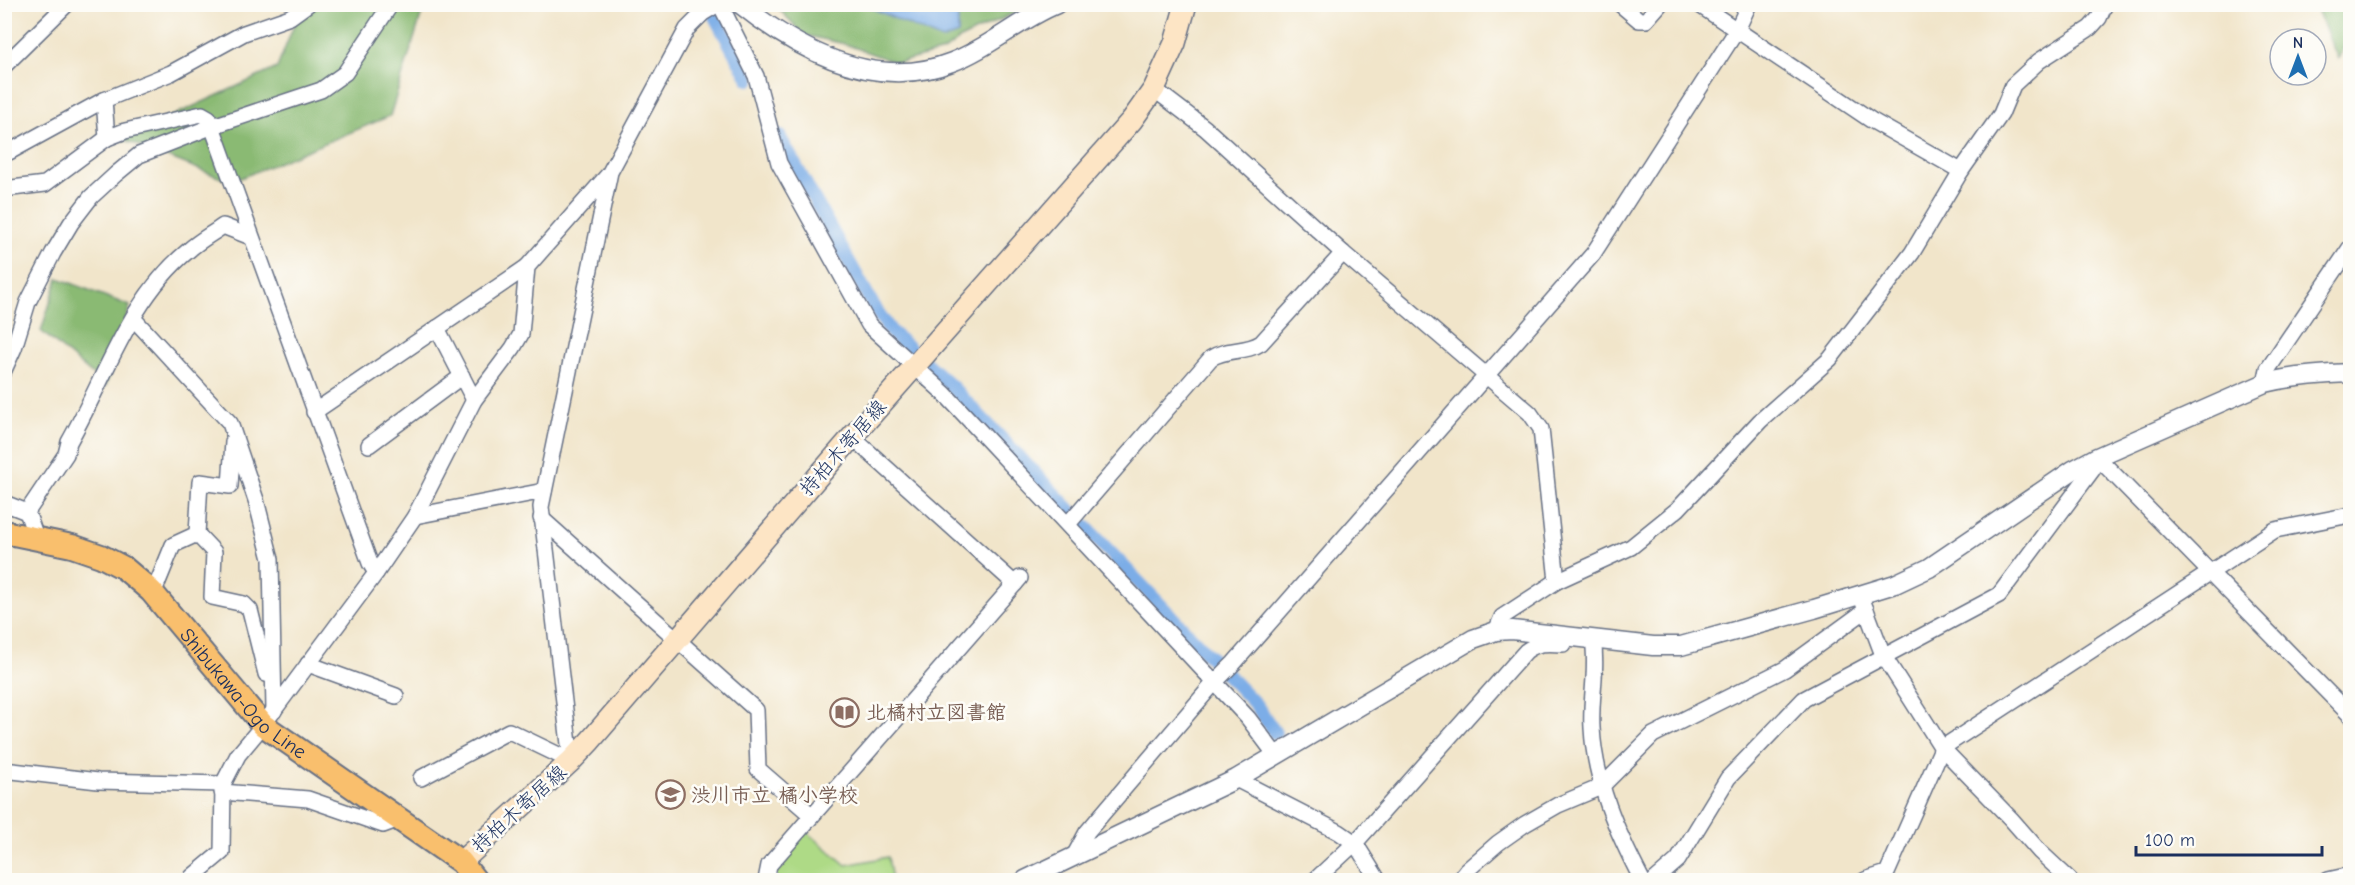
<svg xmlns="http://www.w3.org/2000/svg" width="2355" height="885" font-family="'Comic Neue','Klee One',sans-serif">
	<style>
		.green { fill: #aeda86; stroke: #648472; stroke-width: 1.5 }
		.forest { fill: #8aba73; stroke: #527468; stroke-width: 1.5 }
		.water { fill: #7bade7; stroke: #4b6ea2; stroke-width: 1.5 }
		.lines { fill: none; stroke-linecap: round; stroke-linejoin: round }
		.canal { stroke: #7bade7; stroke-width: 14 }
		.minor-casing { stroke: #666f84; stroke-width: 18 }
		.tertiary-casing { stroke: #666f84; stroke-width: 21 }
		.secondary-casing { stroke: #666f84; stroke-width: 24 }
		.primary-casing { stroke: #666f84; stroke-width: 26 }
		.minor { stroke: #fff; stroke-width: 15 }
		.tertiary { stroke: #fff; stroke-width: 18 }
		.secondary { stroke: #fde5c5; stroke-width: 21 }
		.primary { stroke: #f9bf6d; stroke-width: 22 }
		.labels { text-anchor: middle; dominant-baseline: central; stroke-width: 5; stroke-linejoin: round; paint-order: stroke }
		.street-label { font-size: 20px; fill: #1b2f5e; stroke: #fdfcf7 }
		.education-label { font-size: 20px; font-weight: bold; fill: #785e54; stroke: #fdfcf7; text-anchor: start }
	</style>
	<rect width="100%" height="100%" fill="#fdfcf7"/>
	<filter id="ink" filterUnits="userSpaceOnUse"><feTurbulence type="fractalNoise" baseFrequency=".0167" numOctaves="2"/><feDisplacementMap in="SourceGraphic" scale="12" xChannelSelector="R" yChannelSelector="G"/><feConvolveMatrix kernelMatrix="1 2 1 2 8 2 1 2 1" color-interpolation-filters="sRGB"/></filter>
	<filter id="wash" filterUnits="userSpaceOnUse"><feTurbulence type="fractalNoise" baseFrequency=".008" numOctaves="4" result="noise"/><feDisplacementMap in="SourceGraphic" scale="24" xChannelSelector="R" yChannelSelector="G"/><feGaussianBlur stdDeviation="1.35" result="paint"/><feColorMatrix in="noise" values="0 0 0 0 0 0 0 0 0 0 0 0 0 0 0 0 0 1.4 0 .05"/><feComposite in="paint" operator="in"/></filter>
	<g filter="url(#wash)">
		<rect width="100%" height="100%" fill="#f1e5ca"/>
		<polygon class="green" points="805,830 846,865 888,857 892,880 770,880 771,869"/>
		<g class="forest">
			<polygon points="302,5 430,5 422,13 390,116 231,182 122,139 277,68"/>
			<polygon points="775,5 865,5 899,18 958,34 958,5 1031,5 960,39 944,51 897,63 845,44 804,35"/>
			<polygon points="2315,5 2350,5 2350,34 2338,59"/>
			<polygon points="58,278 130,306 106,386 41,331"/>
		</g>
		<polygon class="water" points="865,5 958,5 958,34 942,40"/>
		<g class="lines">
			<g class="canal">
				<polyline points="708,4 749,79"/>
				<polyline points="779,136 874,307 891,332 953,388 1256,705 1275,733"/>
			</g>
		</g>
	</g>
	<g filter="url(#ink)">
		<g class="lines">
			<defs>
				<g id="minor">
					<polyline points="308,4 290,17 244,33 171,73 104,100 107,138 125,131 202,114 209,118 370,563 376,573"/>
					<polyline points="720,4 756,76 779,163 869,325 945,394 1248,718 1275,754"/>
					<polyline points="1620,4 1639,20 1646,20 1660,4"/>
					<polyline points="1698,4 1871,120 1961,171"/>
					<polyline points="4,66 67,4"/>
					<polyline points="1154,89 1205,128 1343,253 1530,413 1541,429 1557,581"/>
					<polyline points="4,150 9,152 104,100"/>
					<polyline points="4,189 45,184 107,138"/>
					<polyline points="133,318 230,423 256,500 271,559 274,711"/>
					<polyline points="437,328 474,400"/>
					<polyline points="4,370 14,348 28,302 53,253 71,223 91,197 116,174 139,155 213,126 321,90 345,73 391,4"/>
					<polyline points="2265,383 2268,369 2350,248"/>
					<polyline points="314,412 527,267"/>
					<polyline points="852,437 1015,584"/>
					<polyline points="369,445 462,376"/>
					<polyline points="4,503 27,512"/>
					<polyline points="415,516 544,491"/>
					<polyline points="541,518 756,710 758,769 811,815"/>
					<path d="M1068,524l143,-166c15,-10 35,-5 50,-15l82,-90"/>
					<polyline points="197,534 214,552 212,597 244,604 250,610 266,674 269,675"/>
					<path d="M36,537l-9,-25 39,-58 3,-12c37,-65 60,-143 120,-192 10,-9 23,-16 34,-24l28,11"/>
					<polyline points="153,594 173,545 197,534 200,482 230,486 233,442"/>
					<polyline points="1863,602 1883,655 1942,748 2011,819 2040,852 2070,880"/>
					<polyline points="1496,631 1502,617 1557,581 1631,547 1678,509 1760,421 1830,359 1912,253 1961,171 2001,114 2013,85 2039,61 2090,28 2099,18 2105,4"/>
					<path d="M1593,640c5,29 -3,59 -1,88 3,55 25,104 50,152"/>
					<polyline points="308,664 396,696"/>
					<polyline points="4,770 98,781 223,784 238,755 263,725 376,573 415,516 474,400 513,348 521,334 527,267 608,175"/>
					<polyline points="421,778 509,731 571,761 541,507 610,172 687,29 703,13 718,4"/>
					<polyline points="1236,779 1339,832 1355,843 1378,880"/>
					<polyline points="222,792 308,799 383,825 399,819"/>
					<polyline points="1073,858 1087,832 1214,683 1234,663 1593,254 1737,30 1749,4"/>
					<polyline points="193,880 192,877 222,852 223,784"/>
					<polyline points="766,880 769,865 1020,578"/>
					<path d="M1315,880l40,-37 171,-192c12,-9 22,-8 37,-7"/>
					<polyline points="1459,880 1466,871 1498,843 1525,824 1558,805 1601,787 1653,735 1785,669 1866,610"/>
					<polyline points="1655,880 1678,860 1728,778 1804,699 1999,595 2093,469 2097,457 2350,715"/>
					<polyline points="1865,880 1887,873 1942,748 2275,530 2350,515"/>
					<polyline points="2328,880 2350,875"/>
				</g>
				<g id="tertiary">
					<path d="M740,4c59,47 136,88 212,58 37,-14 68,-43 105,-58"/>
					<path d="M1025,880l211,-101 237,-140 23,-8 16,-1 141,16h28l133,-37 81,-25 34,-16 144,-98 24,-13 168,-74c28,-7 56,-9 85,-10"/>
				</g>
				<polyline id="secondary" points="461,862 571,761 590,741 852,437 1132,120 1154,89 1175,43 1186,4"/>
				<g id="primary">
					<path id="s1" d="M4,532l68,14 29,10 23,12 27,23 112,134 198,137 14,18"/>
				</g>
			</defs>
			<use href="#minor" class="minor-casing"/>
			<use href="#tertiary" class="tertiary-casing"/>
			<use href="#secondary" class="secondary-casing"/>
			<use href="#primary" class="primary-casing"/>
			<use href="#minor" class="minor"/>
			<use href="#tertiary" class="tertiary"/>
			<use href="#secondary" class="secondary"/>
			<use href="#primary" class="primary"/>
		</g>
	</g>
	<defs>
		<symbol id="library-ring" viewBox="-11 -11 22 22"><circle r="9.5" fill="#fdfcf7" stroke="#8d6e63" stroke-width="1.5"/><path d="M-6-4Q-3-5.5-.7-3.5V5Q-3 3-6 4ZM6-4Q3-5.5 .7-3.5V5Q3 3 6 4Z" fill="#8d6e63"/></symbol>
		<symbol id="school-ring" viewBox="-11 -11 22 22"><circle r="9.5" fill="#fdfcf7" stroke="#8d6e63" stroke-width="1.5"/><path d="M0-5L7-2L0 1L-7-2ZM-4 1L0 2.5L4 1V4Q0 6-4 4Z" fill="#8d6e63"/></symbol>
	</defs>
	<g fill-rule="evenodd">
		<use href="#library-ring" x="828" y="696" width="33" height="33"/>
		<use href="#school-ring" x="654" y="778" width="33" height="33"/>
	</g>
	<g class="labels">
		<g class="street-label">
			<text transform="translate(843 448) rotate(-49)">持柏木寄居線</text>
			<text stroke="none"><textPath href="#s1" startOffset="300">Shibukawa-Ogo Line</textPath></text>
			<text transform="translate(519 809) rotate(-42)">持柏木寄居線</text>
		</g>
		<g class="education-label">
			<text x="866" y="712">北橘村立図書館</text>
			<text x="691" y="795">渋川市立 橘小学校</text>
		</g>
	</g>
	<rect width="2355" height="885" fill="none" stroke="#fdfcf7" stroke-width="24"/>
	<g transform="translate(2298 57)"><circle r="28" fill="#fdfcf7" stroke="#a3aaba" stroke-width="1.5"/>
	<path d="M0-4.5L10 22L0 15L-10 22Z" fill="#1f6fb2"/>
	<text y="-9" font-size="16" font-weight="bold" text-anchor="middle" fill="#1b2f5e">N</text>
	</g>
	<path d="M2136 846v9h186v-9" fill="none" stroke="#1b2f5e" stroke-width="3"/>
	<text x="2145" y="846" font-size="18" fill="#1b2f5e" stroke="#fdfcf7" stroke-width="4.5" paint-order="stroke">100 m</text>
</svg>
